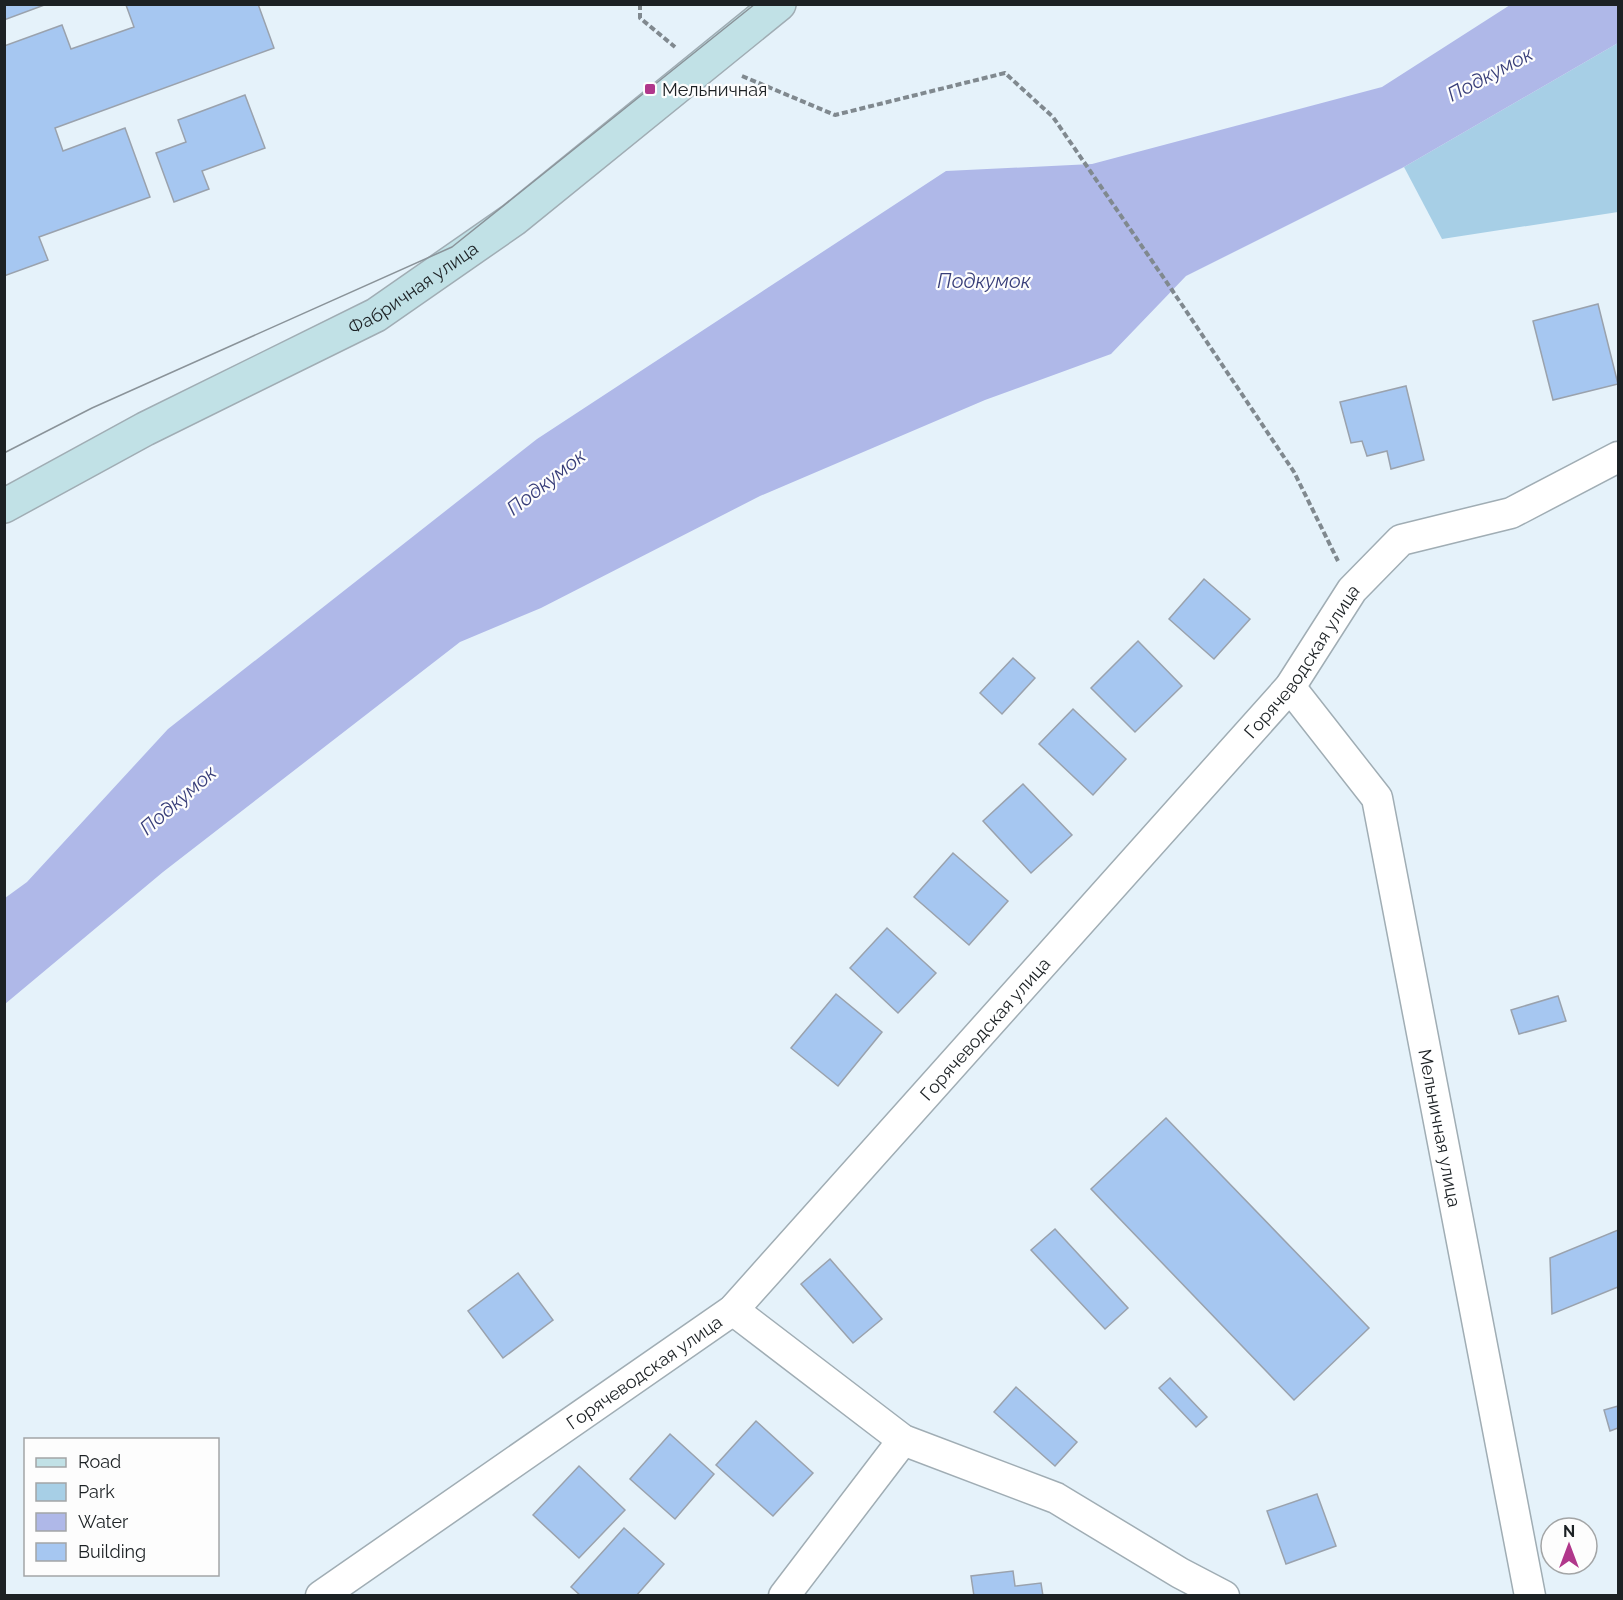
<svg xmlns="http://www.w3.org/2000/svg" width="1623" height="1600" font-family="Raleway,sans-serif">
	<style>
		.green { fill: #a7cfe6 }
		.water { fill: #afb8e8 }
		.building { fill: #a6c7f1; stroke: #9aa2ad; stroke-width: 1.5 }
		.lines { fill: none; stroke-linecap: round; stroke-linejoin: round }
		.minor-casing { stroke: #a0adb4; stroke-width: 33 }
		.secondary-casing { stroke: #a0adb4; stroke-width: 36 }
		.path { stroke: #80898f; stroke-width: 4; stroke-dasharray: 6 3; stroke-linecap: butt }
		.minor { stroke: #fff; stroke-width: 30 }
		.secondary { stroke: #c1e1e6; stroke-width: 33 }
		.tram { stroke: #8a9399; stroke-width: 1.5 }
		.poi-dot { fill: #b0378b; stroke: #fdfdfd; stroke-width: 2 }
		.labels { text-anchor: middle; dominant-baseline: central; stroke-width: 4.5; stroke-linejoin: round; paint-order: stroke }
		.poi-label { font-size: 18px; fill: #1c2124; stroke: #fdfdfd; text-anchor: start }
		.street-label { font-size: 18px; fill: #1c2124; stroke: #fdfdfd }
		.water-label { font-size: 20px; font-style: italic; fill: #383e79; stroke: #fdfdfd }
	</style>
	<rect width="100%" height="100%" fill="#e5f2fa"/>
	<polygon class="green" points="1618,43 1618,212 1442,239 1404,167"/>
	<polygon class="water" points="1510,5 1618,5 1618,43 1404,167 1186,276 1111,354 985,400 760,496 541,608 460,642 163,872 5,1004 5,898 27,882 168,729 537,439 946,171 1092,164 1382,87"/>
	<g class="building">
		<polygon points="4,4 47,4 4,20"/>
		<polygon points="129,4 258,4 274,48 55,128 63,151 125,128 150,197 39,237 48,260 4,276 4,46 62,25 71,49 134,27 126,5"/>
		<polygon points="245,95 265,148 202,171 209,189 174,202 156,153 186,142 178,120"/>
		<polygon points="1598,304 1618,384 1553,400 1533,321"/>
		<polygon points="1406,386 1424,460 1391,469 1387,451 1367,456 1362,441 1351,443 1340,402"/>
		<polygon points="1204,579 1250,619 1214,659 1169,619"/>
		<polygon points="1138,641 1182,686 1135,732 1091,688"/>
		<polygon points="1013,658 1035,678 1002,714 980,693"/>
		<polygon points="1073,709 1126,759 1093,795 1039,744"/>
		<polygon points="1023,784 1072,835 1031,873 983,821"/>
		<polygon points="953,853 1008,901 969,945 914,897"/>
		<polygon points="887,928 936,973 898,1013 850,968"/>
		<polygon points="836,994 882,1032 838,1086 791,1048"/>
		<polygon points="1558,996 1566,1021 1519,1034 1511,1010"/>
		<polygon points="1166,1118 1369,1328 1294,1400 1091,1189"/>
		<polygon points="1055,1229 1128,1308 1105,1329 1031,1250"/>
		<polygon points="1618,1230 1618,1287 1552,1314 1550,1258"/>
		<polygon points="830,1259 882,1319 853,1343 801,1284"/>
		<polygon points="518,1273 553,1320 503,1358 468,1311"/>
		<polygon points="1170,1378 1207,1417 1196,1427 1159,1388"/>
		<polygon points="1016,1387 1077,1442 1055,1466 994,1412"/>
		<polygon points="1618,1406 1618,1428 1610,1431 1604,1410"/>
		<polygon points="756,1421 813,1473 773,1516 716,1465"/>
		<polygon points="670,1434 714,1474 675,1519 630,1479"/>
		<polygon points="579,1466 625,1510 579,1558 533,1515"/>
		<polygon points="1317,1494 1336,1546 1286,1564 1267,1511"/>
		<polygon points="624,1528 664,1564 636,1596 581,1596 571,1587"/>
		<polygon points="1013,1571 1015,1586 1041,1583 1043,1596 974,1596 971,1576"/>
	</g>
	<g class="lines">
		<defs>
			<g id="minor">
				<path id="s1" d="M1290,687l87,111 153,798"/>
				<polyline points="733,1310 903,1440 1056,1498 1180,1573 1224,1596"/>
				<path id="s2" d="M321,1596l412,-286 557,-623 62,-97 49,-50 110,-27 107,-56"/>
				<polyline points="784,1596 903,1440"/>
			</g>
			<g id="secondary">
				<path id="s3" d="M4,506l141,-77 231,-114 138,-96 265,-215"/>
			</g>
		</defs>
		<use href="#minor" class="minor-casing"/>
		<use href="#secondary" class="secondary-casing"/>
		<g class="path">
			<polyline points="640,4 640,18 675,47"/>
			<polyline points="742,76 835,115 1005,73 1053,117 1172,290 1294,472 1338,561"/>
		</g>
		<use href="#minor" class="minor"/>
		<use href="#secondary" class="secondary"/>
		<polyline class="tram" points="4,453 92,408 452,247 755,4"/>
	</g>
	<rect class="poi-dot" x="644" y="83" width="12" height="12" rx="3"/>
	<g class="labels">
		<g class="poi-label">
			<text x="662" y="89">Мельничная</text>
		</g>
		<g class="street-label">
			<text stroke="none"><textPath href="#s3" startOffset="464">Фабричная улица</textPath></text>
			<text stroke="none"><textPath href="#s2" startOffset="1365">Горячеводская улица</textPath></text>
			<text stroke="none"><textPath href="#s2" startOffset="879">Горячеводская улица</textPath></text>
			<text stroke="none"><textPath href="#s1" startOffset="477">Мельничная улица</textPath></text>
			<text stroke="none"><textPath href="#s2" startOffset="393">Горячеводская улица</textPath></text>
		</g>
		<g class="water-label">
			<text transform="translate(1490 74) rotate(-28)">Подкумок</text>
			<text x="984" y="281">Подкумок</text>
			<text transform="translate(546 482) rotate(-38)">Подкумок</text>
			<text transform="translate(178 800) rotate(-41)">Подкумок</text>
		</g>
	</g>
	<rect width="1623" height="1600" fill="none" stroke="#1c2124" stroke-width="12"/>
	<rect x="24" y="1438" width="195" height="138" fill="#fdfdfd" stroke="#a3a5a6" stroke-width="1.5"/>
	<rect x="36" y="1458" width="30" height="9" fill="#c1e1e6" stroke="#a3a5a6" stroke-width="1.5"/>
	<text x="78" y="1468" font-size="18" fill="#1c2124">Road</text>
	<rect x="36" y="1483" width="30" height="18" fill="#a7cfe6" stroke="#a3a5a6" stroke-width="1.5"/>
	<text x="78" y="1498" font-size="18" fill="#1c2124">Park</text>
	<rect x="36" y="1513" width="30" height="18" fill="#afb8e8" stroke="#a3a5a6" stroke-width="1.5"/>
	<text x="78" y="1528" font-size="18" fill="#1c2124">Water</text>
	<rect x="36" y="1543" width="30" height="18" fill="#a6c7f1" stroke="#a3a5a6" stroke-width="1.5"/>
	<text x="78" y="1558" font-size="18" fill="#1c2124">Building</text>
	<g transform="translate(1569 1546)"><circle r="28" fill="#fdfdfd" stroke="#a3a5a6" stroke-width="1.5"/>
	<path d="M0-4.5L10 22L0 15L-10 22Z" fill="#b0378b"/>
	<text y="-9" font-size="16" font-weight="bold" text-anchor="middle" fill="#1c2124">N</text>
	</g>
</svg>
